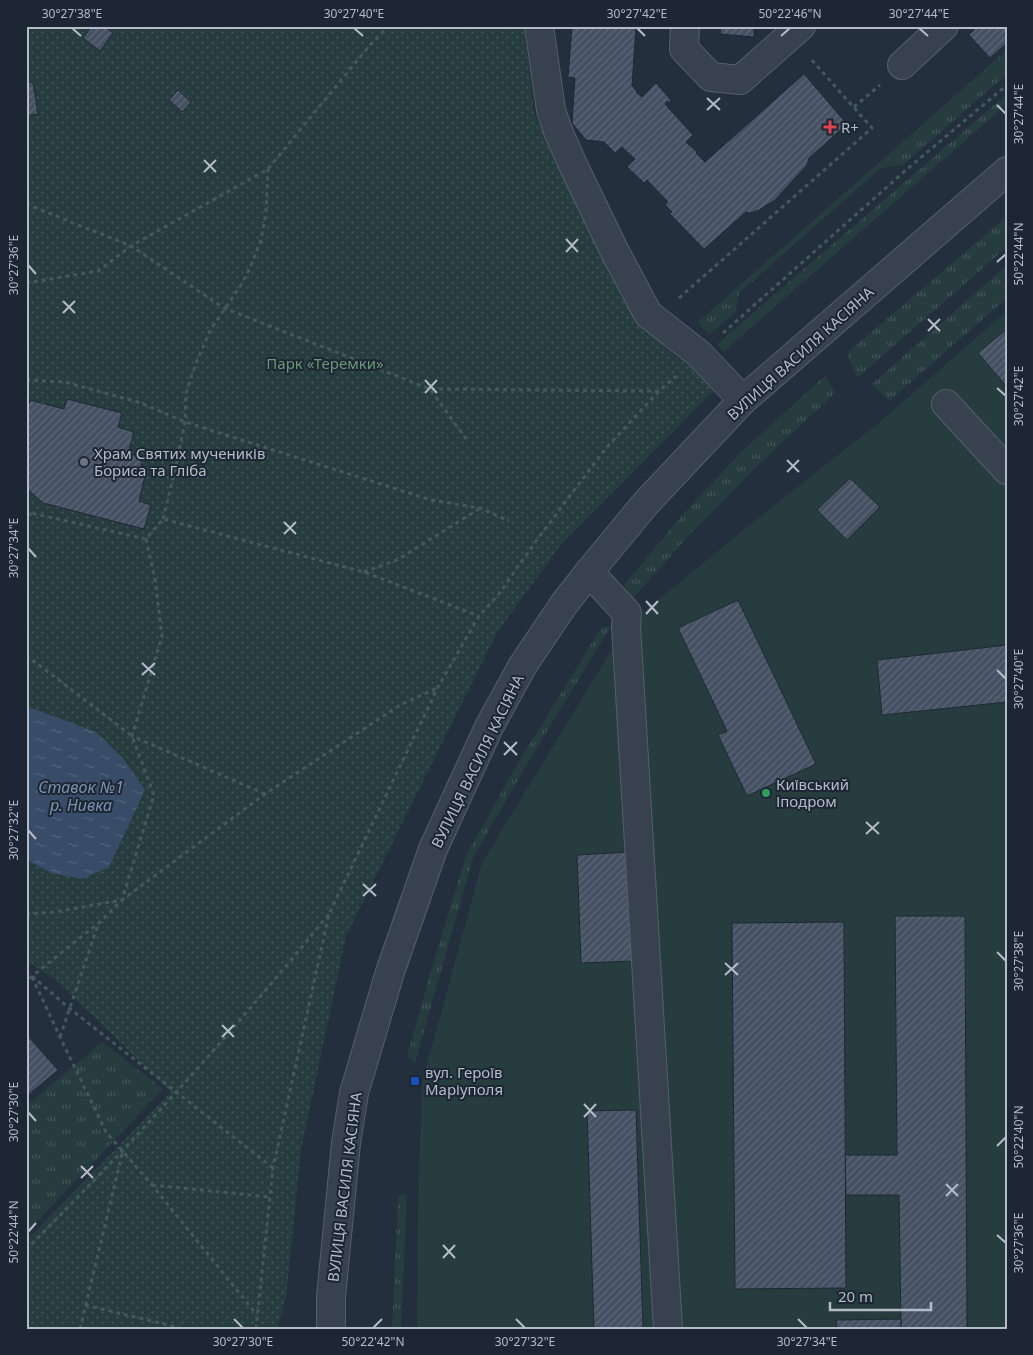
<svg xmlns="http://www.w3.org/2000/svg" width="1033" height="1355" font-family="'Noto Sans',sans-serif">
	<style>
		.grass { fill: url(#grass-tufts) }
		.park { fill: url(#park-dots) }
		.pitch { fill: #263c3f }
		.water { fill: url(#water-ripples) }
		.building { fill: url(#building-hatch); stroke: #1f2835 }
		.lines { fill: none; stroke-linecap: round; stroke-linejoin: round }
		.minor-casing { stroke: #565f6c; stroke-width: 30 }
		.path { stroke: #44595c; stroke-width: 3; stroke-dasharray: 4 4; stroke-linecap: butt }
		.minor { stroke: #38414e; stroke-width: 28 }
		.ticks { fill: none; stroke: #b4bcc9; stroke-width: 2 }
		.health-dot { fill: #e0444e; stroke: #1d2633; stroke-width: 2 }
		.worship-dot { fill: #6b7280; stroke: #1d2633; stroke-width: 2 }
		.leisure-dot { fill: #2e9e5b; stroke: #1d2633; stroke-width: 2 }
		.transit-dot { fill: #1a4fb4; stroke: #1d2633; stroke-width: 2 }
		.labels { text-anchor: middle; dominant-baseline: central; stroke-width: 4; stroke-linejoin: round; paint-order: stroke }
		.poi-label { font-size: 15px; fill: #b4bcc9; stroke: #1d2633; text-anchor: start }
		.street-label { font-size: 15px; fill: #b4bcc9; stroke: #1d2633 }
		.park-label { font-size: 15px; fill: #6b9a76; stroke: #1d2633 }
		.water-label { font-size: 16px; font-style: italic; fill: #7c92b1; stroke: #1d2633 }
		.neatline { fill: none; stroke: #b4bcc9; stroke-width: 2 }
		.ticks-label { font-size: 12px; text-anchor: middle; fill: #b4bcc9 }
	</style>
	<defs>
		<pattern id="grass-tufts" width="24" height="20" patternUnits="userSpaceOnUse" patternTransform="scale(1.25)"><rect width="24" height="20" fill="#263c3f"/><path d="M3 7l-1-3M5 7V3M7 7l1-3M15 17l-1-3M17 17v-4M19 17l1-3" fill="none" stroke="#435659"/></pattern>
		<pattern id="park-dots" width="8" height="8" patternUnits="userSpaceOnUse" patternTransform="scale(1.25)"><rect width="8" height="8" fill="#263c3f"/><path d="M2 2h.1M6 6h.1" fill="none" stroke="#435659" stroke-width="1.8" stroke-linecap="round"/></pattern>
		<pattern id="water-ripples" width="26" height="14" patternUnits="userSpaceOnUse" patternTransform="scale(1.25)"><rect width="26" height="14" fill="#394c67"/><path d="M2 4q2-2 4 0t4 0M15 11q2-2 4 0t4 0" fill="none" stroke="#53647b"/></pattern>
		<pattern id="building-hatch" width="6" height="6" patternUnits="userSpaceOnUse" patternTransform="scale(1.25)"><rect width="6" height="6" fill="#455162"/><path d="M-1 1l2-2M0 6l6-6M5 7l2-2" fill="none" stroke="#5d6877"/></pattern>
	</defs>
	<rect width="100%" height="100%" fill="#242f3e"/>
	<g class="grass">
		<polygon points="1007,50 1007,74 903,165 881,168 739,293 736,311 709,335 698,322"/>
		<polygon points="1007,94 1007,104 723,352 717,344"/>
		<polygon points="1007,216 1007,247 857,378 847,353"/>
		<polygon points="1007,265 1007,298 889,401 872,384"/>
		<polygon points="825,376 835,393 757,466 694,530 633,598 624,585 680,518 741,452"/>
		<polygon points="611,626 527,764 473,858 415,1063 407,1056 431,971 466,855 518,763 601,628"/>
		<polygon points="102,1042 163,1089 26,1233 26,1106"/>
		<polygon points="407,1194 401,1329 392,1329 398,1196"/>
	</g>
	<polygon class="park" points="26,26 524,26 534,113 602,250 620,294 642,326 676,357 719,385 562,543 497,633 346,936 301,1150 286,1298 277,1329 26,1329 26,1241 171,1092 55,979 26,961"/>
	<polygon class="pitch" points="1007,311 1007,1329 417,1329 418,1202 422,1083 482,863 626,626 767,511 881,421"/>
	<polygon class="water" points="26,706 96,732 122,757 145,790 109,867 82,879 51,873 26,859"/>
	<g class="building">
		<polygon points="92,26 104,26 113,33 100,51 83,38"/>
		<polygon points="572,26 636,26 632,86 637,91 636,92 642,97 656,83 671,100 669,103 667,101 665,104 693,135 686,142 697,152 696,153 705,162 804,74 847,124 809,158 807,165 775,200 759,210 750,213 746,212 704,249 670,214 672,212 665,205 668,202 647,180 644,183 627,167 635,159 622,147 615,153 604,142 586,140 572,123 575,78 568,77"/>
		<polygon points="721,26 754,26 754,37 720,34"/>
		<polygon points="978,26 1007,26 1007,43 990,58 969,35"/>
		<polygon points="33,82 38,114 26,116 26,83"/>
		<polygon points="178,90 191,102 182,112 169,100"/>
		<polygon points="1007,329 1007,387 978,353"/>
		<polygon points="67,399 122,413 118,427 134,432 128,453 143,458 141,466 147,467 139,501 151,505 144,529 43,503 26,488 26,412 30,400 64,409"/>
		<polygon points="850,478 880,507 847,540 817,510"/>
		<polygon points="738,600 816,764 747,796 718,735 727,731 678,628"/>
		<polygon points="1007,645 1007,702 882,715 877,660"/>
		<polygon points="631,852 635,961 581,963 577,855"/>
		<polygon points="895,916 965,916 967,1329 901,1329 899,1195 846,1195 845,1155 897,1155"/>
		<polygon points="844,922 846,1288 735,1289 732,923"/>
		<polygon points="26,1034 58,1070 26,1097"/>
		<polygon points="636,1110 643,1329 594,1329 587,1111"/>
		<polygon points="901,1319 901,1329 837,1329 836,1320"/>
	</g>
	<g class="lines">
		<defs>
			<g id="minor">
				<polyline points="539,26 551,110 558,131 574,167 614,250 648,314 699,354 743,400"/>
				<polyline points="685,26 684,49 711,77 740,80 801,26"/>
				<polyline points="902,65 944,26"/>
				<polyline points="946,404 1007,470"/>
				<polyline points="589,572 627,613 626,626 668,1329"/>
				<polyline points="331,1329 331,1297 346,1143 354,1093 390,972 433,849 489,727 523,665 564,604 589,572 646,503 743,400 1007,171"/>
			</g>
		</defs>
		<use href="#minor" class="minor-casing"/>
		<g class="path">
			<polyline points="854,107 880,85"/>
			<polyline points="26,204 131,246 224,308 430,389 467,440"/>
			<polyline points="26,283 98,271 131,246 268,169 370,45 389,26"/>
			<polyline points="679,298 872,128 811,59"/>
			<polyline points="723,333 906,170 1007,85"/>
			<polyline points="26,380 65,382 141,403 185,422 431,500 480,508 509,521"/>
			<polyline points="431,389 659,391"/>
			<polyline points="26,509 31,513 146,539 163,519 364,572 479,616"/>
			<polyline points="163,519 176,466 185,422 186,393 196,363 211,329 241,285 250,268 261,240 266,212 268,169"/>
			<polyline points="26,523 31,513"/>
			<polyline points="146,539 155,579 162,636 132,736 265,794"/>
			<polyline points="364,572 397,560 479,509"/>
			<polyline points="26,655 132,736 154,795 122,900 100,922 26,981"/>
			<polyline points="26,914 55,912 122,900 265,794 400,705 437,688"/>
			<polyline points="26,971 69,1008 273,1168"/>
			<polyline points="32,977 60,1037 106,1132 152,1185 257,1315"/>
			<polyline points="60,1037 99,922"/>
			<polyline points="152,1185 270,1197"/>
			<path d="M26,1250c33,-34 66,-67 98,-101 71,-76 139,-154 205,-235"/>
			<polyline points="85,1305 185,1329"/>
			<polyline points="80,1329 123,1150"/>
			<polyline points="256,1329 273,1168 329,914 438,687 479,616 498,595 539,537 606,448 659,391 676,376"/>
		</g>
		<use href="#minor" class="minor"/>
	</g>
	<path class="ticks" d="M72,28l9,8M354,28l9,8M637,28l8,8M919,28l9,8M781,36l9,-8M707,98l13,12M997,105l9,9M707,110l13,-12M204,160l12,12M204,172l12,-12M566,239l12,13M566,252l12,-13M997,262l9,-8M28,265l8,9M63,301l12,12M63,313l12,-12M928,319l12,12M928,331l12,-12M425,380l12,13M997,388l9,8M425,393l12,-13M787,460l12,12M787,472l12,-12M284,522l12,12M284,534l12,-12M28,548l8,9M646,601l12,13M646,614l12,-13M142,663l13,12M997,670l9,9M142,675l13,-12M504,742l13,13M504,755l13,-13M866,822l13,12M28,830l8,9M866,834l13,-12M363,884l13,12M363,896l13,-12M997,952l9,9M725,963l13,12M725,975l13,-12M222,1025l12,12M222,1037l12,-12M584,1104l12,13M28,1112l8,9M584,1117l12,-13M997,1146l9,-9M81,1166l12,12M81,1178l12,-12M946,1184l12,12M946,1196l12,-12M28,1232l8,-9M997,1235l9,8M443,1245l12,13M443,1258l12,-13M234,1319l9,9M516,1319l9,9M798,1319l9,9M373,1328l9,-9"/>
	<path class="health-dot" d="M827.5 119.5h5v5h5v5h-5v5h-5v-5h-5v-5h5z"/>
	<circle class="worship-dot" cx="84" cy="462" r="5"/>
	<circle class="leisure-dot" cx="766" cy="793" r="5"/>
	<rect class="transit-dot" x="410" y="1076" width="10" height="10" rx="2.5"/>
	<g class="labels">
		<g class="poi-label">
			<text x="841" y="127">R+</text>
			<text x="94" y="453">Храм Святих мучеників<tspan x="94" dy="17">Бориса та Гліба</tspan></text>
			<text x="776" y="784">Київський<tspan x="776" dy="17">Іподром</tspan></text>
			<text x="425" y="1072">вул. Героїв<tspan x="425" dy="17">Маріуполя</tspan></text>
		</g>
		<g class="street-label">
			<text transform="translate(800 353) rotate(-42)">ВУЛИЦЯ ВАСИЛЯ КАСІЯНА</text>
			<text transform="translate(477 761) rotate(-64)">ВУЛИЦЯ ВАСИЛЯ КАСІЯНА</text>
			<text transform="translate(344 1187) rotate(-83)">ВУЛИЦЯ ВАСИЛЯ КАСІЯНА</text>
		</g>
		<g class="park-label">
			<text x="325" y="363">Парк «Теремки»</text>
		</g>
		<g class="water-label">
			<text x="81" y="787">Ставок №1<tspan x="81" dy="18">р. Нивка</tspan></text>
		</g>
	</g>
	<rect width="1033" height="1355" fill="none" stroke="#1d2633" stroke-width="55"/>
	<path d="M830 1302v8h101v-8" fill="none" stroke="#b4bcc9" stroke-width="2.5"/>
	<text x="838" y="1302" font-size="15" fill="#b4bcc9" stroke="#1d2633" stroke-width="4" paint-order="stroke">20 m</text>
	<rect x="28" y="28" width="978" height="1300" class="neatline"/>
	<g class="ticks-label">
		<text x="72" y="18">30°27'38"E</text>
		<text x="354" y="18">30°27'40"E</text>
		<text x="637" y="18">30°27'42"E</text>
		<text x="790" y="18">50°22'46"N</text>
		<text x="919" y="18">30°27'44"E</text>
		<text transform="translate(1019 114) rotate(-90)" y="4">30°27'44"E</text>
		<text transform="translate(1019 254) rotate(-90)" y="4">50°22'44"N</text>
		<text transform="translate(14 265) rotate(-90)" y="4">30°27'36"E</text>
		<text transform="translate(1019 396) rotate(-90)" y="4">30°27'42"E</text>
		<text transform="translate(14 548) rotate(-90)" y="4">30°27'34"E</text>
		<text transform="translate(1019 679) rotate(-90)" y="4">30°27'40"E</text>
		<text transform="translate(14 830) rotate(-90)" y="4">30°27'32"E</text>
		<text transform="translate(1019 961) rotate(-90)" y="4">30°27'38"E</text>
		<text transform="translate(14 1112) rotate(-90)" y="4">30°27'30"E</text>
		<text transform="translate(1019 1137) rotate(-90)" y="4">50°22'40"N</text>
		<text transform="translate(14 1232) rotate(-90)" y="4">50°22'44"N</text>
		<text transform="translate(1019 1243) rotate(-90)" y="4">30°27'36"E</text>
		<text x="243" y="1346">30°27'30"E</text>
		<text x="373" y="1346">50°22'42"N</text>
		<text x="525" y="1346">30°27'32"E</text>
		<text x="807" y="1346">30°27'34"E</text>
	</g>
</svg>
